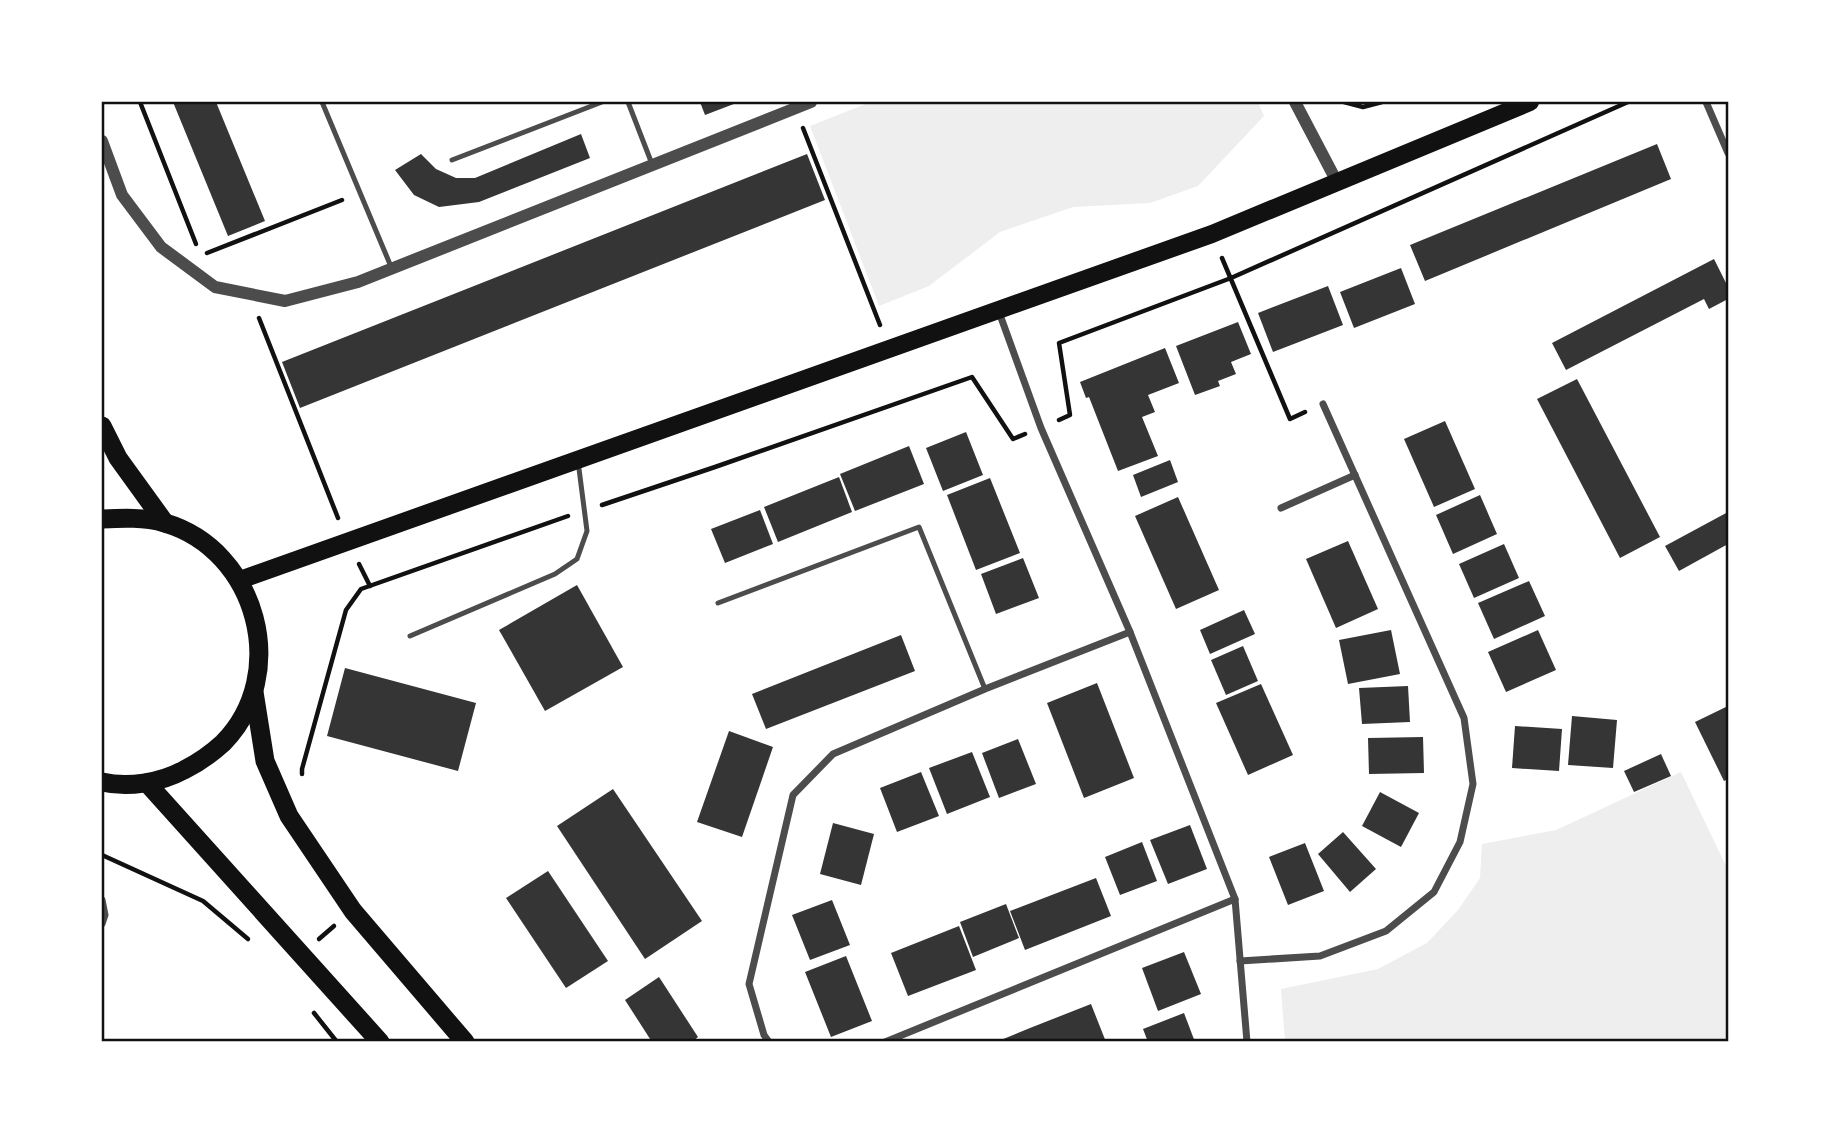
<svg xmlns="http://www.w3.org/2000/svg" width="1830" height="1143" font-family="Montserrat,sans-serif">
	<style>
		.green { fill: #eee }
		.building { fill: #353535 }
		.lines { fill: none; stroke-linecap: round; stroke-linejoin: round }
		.path { stroke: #111; stroke-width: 4.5 }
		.service { stroke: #4c4c4c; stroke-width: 5 }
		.minor { stroke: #4c4c4c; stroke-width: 7 }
		.tertiary { stroke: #4c4c4c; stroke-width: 12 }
		.primary { stroke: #111; stroke-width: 18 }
		.trunk { stroke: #111; stroke-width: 19 }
		.neatline { fill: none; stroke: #111; stroke-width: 2.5 }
	</style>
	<rect width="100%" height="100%" fill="#fff"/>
	<g class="green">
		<polygon points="871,102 1258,102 1264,116 1198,186 1150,203 1073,207 1000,232 929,286 879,306 810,126"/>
		<polygon points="1681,772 1728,870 1728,1041 1285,1041 1281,989 1378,969 1427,943 1458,910 1480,878 1482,844 1556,830"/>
	</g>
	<g class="building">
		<polygon points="173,102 216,102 265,221 228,236"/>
		<polygon points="700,102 739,102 705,115"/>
		<polygon points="581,134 590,158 479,202 439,207 414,195 395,170 421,154 436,169 456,178 475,178"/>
		<polygon points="1657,144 1671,179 1425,281 1410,245"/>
		<polygon points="807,154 825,200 300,408 282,362"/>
		<polygon points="1714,259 1728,287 1728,299 1709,309 1704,299 1566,370 1552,343"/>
		<polygon points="1401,268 1415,304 1354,328 1340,292"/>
		<polygon points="1328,286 1343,325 1273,352 1258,313"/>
		<polygon points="1238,322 1251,354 1231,362 1236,374 1218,381 1220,386 1195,395 1176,346"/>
		<polygon points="1165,348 1179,383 1148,395 1155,412 1142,417 1158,456 1118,471 1089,397 1086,398 1080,382"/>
		<polygon points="1577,379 1660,537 1620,558 1537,399"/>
		<polygon points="1445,421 1475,489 1434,507 1404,439"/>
		<polygon points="966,432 983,475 943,491 926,448"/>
		<polygon points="909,446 924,484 855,511 840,474"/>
		<polygon points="1170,460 1178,482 1141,497 1133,475"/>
		<polygon points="839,477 852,512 778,542 764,507"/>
		<polygon points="990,478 1020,553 976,570 947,495"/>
		<polygon points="1480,495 1497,534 1453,554 1436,515"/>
		<polygon points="1178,497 1219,590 1176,609 1135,516"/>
		<polygon points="760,510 773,544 725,563 711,529"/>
		<polygon points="1728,512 1728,544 1679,571 1665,546"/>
		<polygon points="1348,541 1378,609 1336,628 1306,559"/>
		<polygon points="1504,544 1519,578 1474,598 1459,564"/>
		<polygon points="1023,558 1039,598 996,614 981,574"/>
		<polygon points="1529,581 1545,616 1494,639 1478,603"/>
		<polygon points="577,585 623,667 545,711 499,630"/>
		<polygon points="1244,610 1255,634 1210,654 1200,630"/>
		<polygon points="1391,630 1400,674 1348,684 1339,640"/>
		<polygon points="1538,630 1556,670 1506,692 1488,652"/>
		<polygon points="901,635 915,671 766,729 752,694"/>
		<polygon points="1243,646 1258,681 1226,695 1211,660"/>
		<polygon points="345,668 476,703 458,771 327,736"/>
		<polygon points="1097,683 1134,778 1084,798 1047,703"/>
		<polygon points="1261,684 1293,755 1248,775 1216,703"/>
		<polygon points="1408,686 1410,722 1362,724 1359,688"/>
		<polygon points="1728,706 1728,779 1724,781 1695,722"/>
		<polygon points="1572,716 1617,720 1613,768 1568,765"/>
		<polygon points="1515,726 1562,729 1559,771 1512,768"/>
		<polygon points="729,731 773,747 742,837 697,822"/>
		<polygon points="1423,737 1424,773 1369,774 1368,738"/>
		<polygon points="1018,739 1036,784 999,798 982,753"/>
		<polygon points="972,752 990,797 947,814 929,768"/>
		<polygon points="1661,754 1671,776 1634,792 1624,771"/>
		<polygon points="921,772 939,816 897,832 880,788"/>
		<polygon points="613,789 702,921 645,959 557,826"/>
		<polygon points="1380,792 1419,813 1401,847 1362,826"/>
		<polygon points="833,823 874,834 861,885 820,874"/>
		<polygon points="1190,825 1207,869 1168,884 1150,840"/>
		<polygon points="1343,832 1376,869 1350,892 1318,854"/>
		<polygon points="1142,842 1157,881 1120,895 1105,857"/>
		<polygon points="1305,843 1324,891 1288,905 1269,857"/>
		<polygon points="548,871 608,961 566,988 506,898"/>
		<polygon points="1096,878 1111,916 1025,950 1010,911"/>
		<polygon points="832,900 850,945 810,960 792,915"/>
		<polygon points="1006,904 1019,938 973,957 960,922"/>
		<polygon points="959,926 976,970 908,996 891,953"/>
		<polygon points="1184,952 1201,994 1158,1011 1142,968"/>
		<polygon points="846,956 872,1021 831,1037 805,972"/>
		<polygon points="659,977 698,1037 692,1042 652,1042 625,1000"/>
		<polygon points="1091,1004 1106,1042 996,1042 1030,1028"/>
		<polygon points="1184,1013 1195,1042 1148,1042 1143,1029"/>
	</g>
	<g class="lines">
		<g class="path">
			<polyline points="140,102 196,244"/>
			<polyline points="1344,102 1363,107 1382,102"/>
			<polyline points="803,128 880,325"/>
			<polyline points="207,253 342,200"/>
			<polyline points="1222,258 1290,419 1305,412"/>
			<polyline points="259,318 338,518"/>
			<polyline points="1059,420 1070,415 1059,343 1231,278 1628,102"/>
			<polyline points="602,505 715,467 972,377 1013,439 1025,434"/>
			<polyline points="359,564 370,586"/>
			<polyline points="302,774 302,769 346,610 361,589 568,516"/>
			<polyline points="102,855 203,901 248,939"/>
			<polyline points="319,939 334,926"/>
			<polyline points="314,1013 337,1042"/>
		</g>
		<g class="service">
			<polyline points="322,102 392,269"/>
			<polyline points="628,102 652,164"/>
			<polyline points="452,160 602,102"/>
			<polyline points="718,603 919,527 985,689"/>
			<polyline points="410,636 555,574 577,559 587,531 578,461"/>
		</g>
		<g class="minor">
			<polyline points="1706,102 1728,153"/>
			<polyline points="999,312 1041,428 1130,632 1235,899 1247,1042"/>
			<polyline points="1281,508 1355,475"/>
			<polyline points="102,900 105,915 102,924"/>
			<polyline points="1240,961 1320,956 1386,931 1434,892 1460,842 1473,784 1464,718 1323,404"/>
			<polyline points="769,1042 764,1035 749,984 793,795 833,754 985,689 1130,632"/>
			<polyline points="885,1042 1235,899"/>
		</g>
		<g class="tertiary">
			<polyline points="1295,102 1337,182"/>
			<polyline points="102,141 122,195 161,247 215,287 285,301 358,282 811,102"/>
		</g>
		<polyline class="primary" points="240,580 1212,234 1530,102"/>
		<g class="trunk">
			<polyline points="102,426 118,458 165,523"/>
			<path d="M102,519c21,-1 42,-2 63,4 92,27 126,151 58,220 -12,11 -25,20 -39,27 -24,13 -56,18 -82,12"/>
			<polyline points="254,692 265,761 289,816 353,911 465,1042"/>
			<polyline points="147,783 380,1042"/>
		</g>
	</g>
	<rect width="1830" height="1143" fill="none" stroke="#ffffff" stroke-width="206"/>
	<rect x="103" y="103" width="1624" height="937" class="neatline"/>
</svg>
